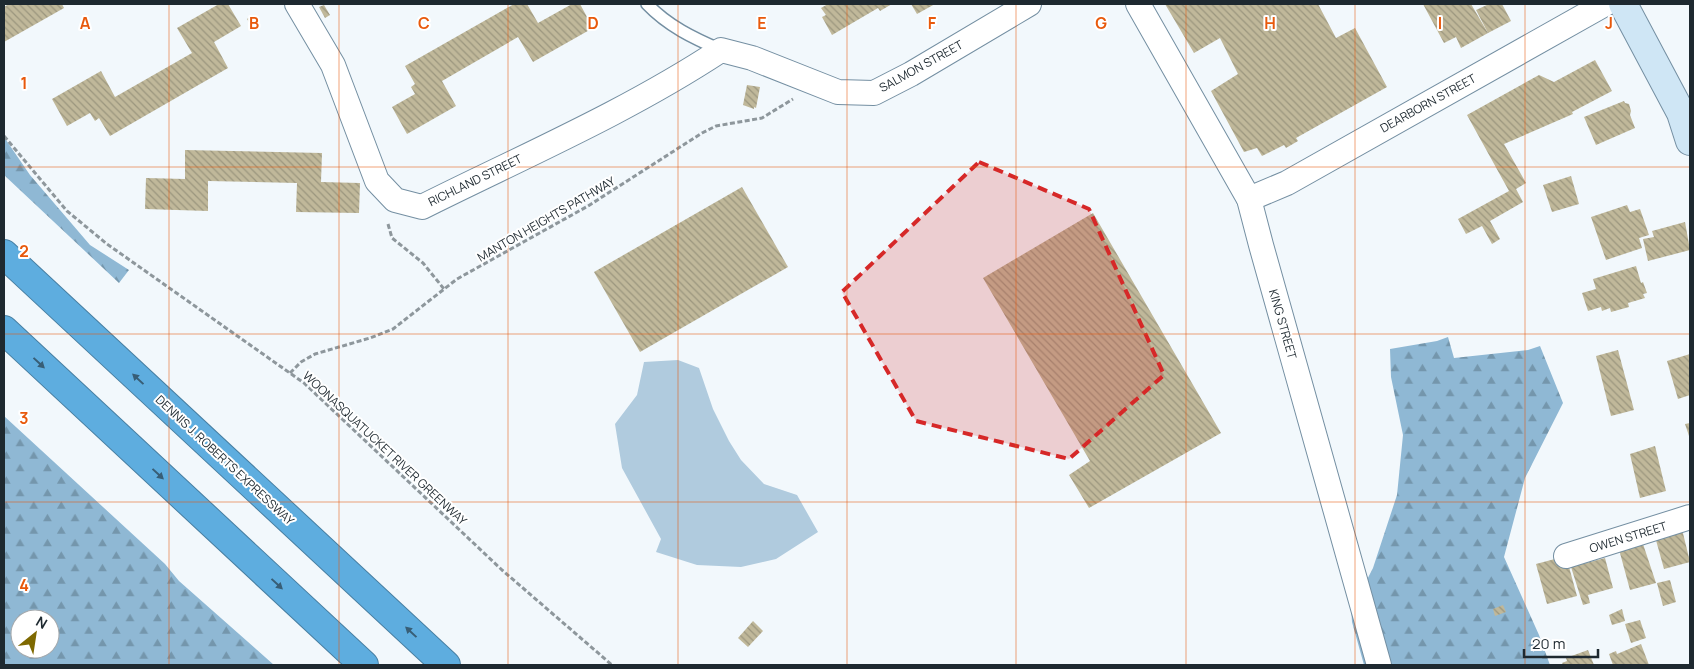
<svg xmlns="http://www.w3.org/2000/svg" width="1694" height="669" font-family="Manrope,sans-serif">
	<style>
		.green { fill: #b0cbde }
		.forest { fill: url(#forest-firs); fill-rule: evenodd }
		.building { fill: url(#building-back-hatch) }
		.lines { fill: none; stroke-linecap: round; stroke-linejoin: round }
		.lane-casing { stroke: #748fa2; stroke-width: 14 }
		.street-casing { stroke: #748fa2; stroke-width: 26 }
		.secondary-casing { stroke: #748fa2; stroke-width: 30 }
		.highway-casing { stroke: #487fa2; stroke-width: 30 }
		.path { stroke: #8e979c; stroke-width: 3; stroke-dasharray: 5 2.5; stroke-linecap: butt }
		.lane { stroke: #fff; stroke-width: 11 }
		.street { stroke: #fff; stroke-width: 24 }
		.secondary { stroke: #cfe6f5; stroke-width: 28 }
		.highway { stroke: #5eaddf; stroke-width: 28 }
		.oneway { fill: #385e76 }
		.marked { fill: #d62828; fill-opacity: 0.2; stroke: #d62828; stroke-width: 4; stroke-dasharray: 10 6; stroke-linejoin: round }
		.grid { fill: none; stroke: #e8590c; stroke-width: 1; stroke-opacity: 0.55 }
		.labels { text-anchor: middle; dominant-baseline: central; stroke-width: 4; stroke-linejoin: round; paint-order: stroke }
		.street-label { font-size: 12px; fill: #1e2930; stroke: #fff }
		.grid-label { font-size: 16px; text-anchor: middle; font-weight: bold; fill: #e8590c; stroke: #fff; stroke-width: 4; stroke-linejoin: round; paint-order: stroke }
	</style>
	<defs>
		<pattern id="forest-firs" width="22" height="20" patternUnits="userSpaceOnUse" patternTransform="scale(1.25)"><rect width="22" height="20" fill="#8fb8d4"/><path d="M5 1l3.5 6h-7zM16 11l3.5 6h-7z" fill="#7496ac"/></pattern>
		<pattern id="building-back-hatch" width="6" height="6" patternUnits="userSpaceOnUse" patternTransform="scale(1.25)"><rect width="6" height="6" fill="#c0b89a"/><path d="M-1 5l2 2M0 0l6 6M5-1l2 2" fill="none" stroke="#9b967e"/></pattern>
	</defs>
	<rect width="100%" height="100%" fill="#f2f8fc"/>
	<polygon class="green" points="678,360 699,368 713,409 729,441 741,460 764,484 797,495 818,532 776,559 741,567 697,565 656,552 661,539 622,468 615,424 637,395 644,362"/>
	<g class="forest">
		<polygon points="4,137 30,175 90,245 129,270 119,283 4,175"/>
		<polygon points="1448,337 1454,358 1528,350 1540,346 1563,403 1525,478 1504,557 1539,635 1550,665 1364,665 1352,622 1351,606 1354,605 1373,568 1397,495 1403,435 1391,377 1390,349 1437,341"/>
		<path d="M4,416l161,148 14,17 95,84h-270zM20,619h30v30h-30z"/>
	</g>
	<g class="building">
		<polygon points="9,4 62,4 64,8 4,42 4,7"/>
		<polygon points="219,4 228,4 241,26 214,42 228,68 110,136 99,118 95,121 90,113 67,126 52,99 101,71 115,97 192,53 177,28"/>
		<polygon points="514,4 527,4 538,23 572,4 580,4 593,28 533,62 518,37 442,81 456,106 407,134 392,107 415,94 411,87 415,84 405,66"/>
		<polygon points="828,4 892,4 880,11 878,8 832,35 822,17 826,15 821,8"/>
		<polygon points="911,4 935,4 917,14"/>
		<polygon points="1165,4 1318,4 1336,38 1355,28 1387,87 1296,138 1298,141 1286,148 1284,145 1262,156 1257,148 1244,152 1211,91 1238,74 1220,38 1194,53"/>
		<polygon points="1423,4 1471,4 1488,33 1461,48 1456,37 1444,43"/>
		<polygon points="1489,4 1502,4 1511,21 1488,33 1476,10"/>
		<polygon points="324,5 330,15 325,18 319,7"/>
		<polygon points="251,16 258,26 253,29 247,19"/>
		<polygon points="1595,60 1612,91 1572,112 1573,114 1504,144 1526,183 1516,189 1523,202 1490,221 1500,239 1492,244 1482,226 1466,234 1458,219 1509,191 1467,115 1539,75 1554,82"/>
		<polygon points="747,85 760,87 756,108 754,107 754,109 743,105"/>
		<polygon points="1624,101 1625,103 1629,104 1631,111 1630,115 1635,128 1596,145 1584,117"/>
		<polygon points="185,150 322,153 321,182 360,183 359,213 296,212 297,183 208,181 208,211 145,209 146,178 185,179"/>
		<polygon points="1571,176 1579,204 1552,212 1543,185"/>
		<polygon points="742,187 788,267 640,352 594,272"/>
		<polygon points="1627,205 1630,212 1640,209 1649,235 1639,238 1642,248 1606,260 1591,217"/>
		<polygon points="1093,213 1221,433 1089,508 1069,475 1090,461 983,278"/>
		<polygon points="1685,222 1690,250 1648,261 1643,239 1654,237 1652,231"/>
		<polygon points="1636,266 1641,283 1643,282 1647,293 1643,294 1645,298 1628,303 1629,307 1611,312 1610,308 1602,311 1601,307 1588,311 1582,293 1596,289 1593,279"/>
		<polygon points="1618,350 1634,410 1611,416 1596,356"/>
		<polygon points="1690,354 1690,395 1678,399 1667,361"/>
		<polygon points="1690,423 1690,439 1685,424"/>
		<polygon points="1655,446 1666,491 1640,498 1630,454"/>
		<polygon points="1681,525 1690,562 1664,569 1654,533"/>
		<polygon points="1641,538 1656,583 1630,590 1617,542"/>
		<polygon points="1566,556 1577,596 1547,604 1536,564"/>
		<polygon points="1605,558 1613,588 1588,595 1590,603 1583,605 1571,567"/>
		<polygon points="1670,580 1676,602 1663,606 1657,583"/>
		<polygon points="1503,605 1506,612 1495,616 1493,609"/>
		<polygon points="1622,609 1625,621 1612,625 1609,615"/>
		<polygon points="1640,620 1646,638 1631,643 1625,624"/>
		<polygon points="753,621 763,631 748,647 738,638"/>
		<polygon points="1641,644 1649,665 1613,665 1609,654 1616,651 1617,654"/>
		<polygon points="1588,650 1594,665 1563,665 1562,663 1567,661 1566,658"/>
	</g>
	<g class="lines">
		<defs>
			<path id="lane" d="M647,4c21,22 46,34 74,46"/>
			<g id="street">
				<path d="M297,4l36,61 44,116 18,19 27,7c100,-50 205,-95 299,-157l31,8 86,34 36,1 37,-19 118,-70"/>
				<polyline points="1138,4 1249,199 1261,245 1379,665"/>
				<polyline points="1249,199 1287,183 1605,4"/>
				<polyline points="1566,556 1690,517"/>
			</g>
			<polyline id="secondary" points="1623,4 1681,113 1690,141"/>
			<g id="highway">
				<polyline points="4,254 446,665"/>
				<polyline points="4,330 364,665"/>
			</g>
		</defs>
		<use href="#lane" class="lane-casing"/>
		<use href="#street" class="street-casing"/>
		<use href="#secondary" class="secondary-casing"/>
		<use href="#highway" class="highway-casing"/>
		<g class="path">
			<polyline points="4,136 67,211 107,244 304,383 502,570 612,665"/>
			<polyline points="388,224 392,238 423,263 444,289"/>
			<polyline points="290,373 301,362 315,354 370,338 393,329 457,279 588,206 702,133 716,126 762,118 793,99"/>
		</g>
		<use href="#lane" class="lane"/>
		<use href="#street" class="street"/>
		<use href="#secondary" class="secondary"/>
		<use href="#highway" class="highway"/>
	</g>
	<defs><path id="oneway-solid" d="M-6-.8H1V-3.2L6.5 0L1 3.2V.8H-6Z" transform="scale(1.25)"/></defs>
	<g class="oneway">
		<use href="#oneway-solid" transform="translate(39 363) rotate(43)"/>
		<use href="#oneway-solid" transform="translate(138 379) rotate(-137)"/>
		<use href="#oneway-solid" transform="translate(158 474) rotate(43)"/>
		<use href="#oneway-solid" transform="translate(277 584) rotate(43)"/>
		<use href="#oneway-solid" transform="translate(411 632) rotate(-137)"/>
	</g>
	<path class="marked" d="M979,162l110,47 75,166 -95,84 -153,-38 -74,-129z"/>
	<path class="grid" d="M169,4v661M339,4v661M508,4v661M678,4v661M847,4v661M1016,4v661M1186,4v661M1355,4v661M1525,4v661M4,167h1686M4,334h1686M4,502h1686"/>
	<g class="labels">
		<g class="street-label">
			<text transform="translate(921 66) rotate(-29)">SALMON STREET</text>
			<text transform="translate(1428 103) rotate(-29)">DEARBORN STREET</text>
			<text transform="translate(475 180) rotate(-26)">RICHLAND STREET</text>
			<text transform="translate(546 219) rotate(-30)">MANTON HEIGHTS PATHWAY</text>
			<text transform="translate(1283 324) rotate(74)">KING STREET</text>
			<text transform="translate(385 448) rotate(43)">WOONASQUATUCKET RIVER GREENWAY</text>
			<text transform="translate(225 460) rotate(43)">DENNIS J. ROBERTS EXPRESSWAY</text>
			<text transform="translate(1628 537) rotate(-17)">OWEN STREET</text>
		</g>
	</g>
	<g class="grid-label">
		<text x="85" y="29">A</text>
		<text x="254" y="29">B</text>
		<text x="424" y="29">C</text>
		<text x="593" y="29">D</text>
		<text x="762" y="29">E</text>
		<text x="932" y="29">F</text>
		<text x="1101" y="29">G</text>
		<text x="1270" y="29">H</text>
		<text x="1440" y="29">I</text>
		<text x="1609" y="29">J</text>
		<text x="24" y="89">1</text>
		<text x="24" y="257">2</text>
		<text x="24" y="424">3</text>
		<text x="24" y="591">4</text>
	</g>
	<rect width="1694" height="669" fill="none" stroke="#1e2930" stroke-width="10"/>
	<g transform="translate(35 634) rotate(30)"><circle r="24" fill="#ffffff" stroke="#a5a9ac"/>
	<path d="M0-4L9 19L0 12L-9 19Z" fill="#7e6901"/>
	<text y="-8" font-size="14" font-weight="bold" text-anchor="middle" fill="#1e2930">N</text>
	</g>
	<path d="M1524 649v8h74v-8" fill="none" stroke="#1e2930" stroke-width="2.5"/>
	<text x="1532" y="649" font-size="15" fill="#1e2930" stroke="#ffffff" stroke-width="4" paint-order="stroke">20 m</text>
</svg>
